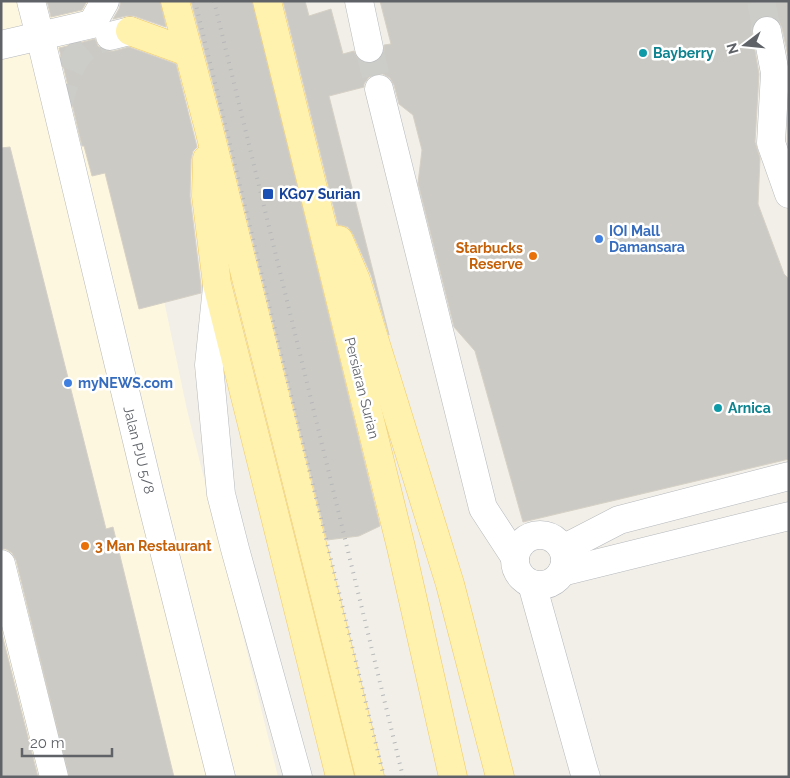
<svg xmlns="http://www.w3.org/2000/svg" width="790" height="778" font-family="Raleway,sans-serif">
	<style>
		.commercial { fill: #fef7e0 }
		.building { fill: #cccac5; stroke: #d6d1c6 }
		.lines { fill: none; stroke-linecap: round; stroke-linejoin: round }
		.minor-tunnel { stroke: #ccccc8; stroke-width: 28; stroke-dasharray: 28 14; stroke-linecap: butt }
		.minor-casing { stroke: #b5b8bc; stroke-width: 29 }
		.major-casing { stroke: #f2c960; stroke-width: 29 }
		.minor { stroke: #fff; stroke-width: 28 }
		.major { stroke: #fff2af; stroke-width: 28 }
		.rail { stroke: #b6b7b8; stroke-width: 4; stroke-dasharray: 1 6; stroke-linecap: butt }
		.culture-dot { fill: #0f9aa8; stroke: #fff; stroke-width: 2 }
		.transit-dot { fill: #1a4fb4; stroke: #fff; stroke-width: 2 }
		.shop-dot { fill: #3f7fe0; stroke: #fff; stroke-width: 2 }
		.food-dot { fill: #e8710a; stroke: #fff; stroke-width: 2 }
		.labels { text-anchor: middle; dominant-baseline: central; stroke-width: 5; stroke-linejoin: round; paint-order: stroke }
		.culture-label { font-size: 14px; font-weight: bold; fill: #0d838f; stroke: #fff; text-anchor: start }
		.transit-label { font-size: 14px; font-weight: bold; fill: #164399; stroke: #fff; text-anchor: start }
		.shop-label { font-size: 14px; font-weight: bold; fill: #366cbe; stroke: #fff; text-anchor: start }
		.food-label { font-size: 14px; font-weight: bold; fill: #c56008; stroke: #fff; text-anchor: end }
		.street-label { font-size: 14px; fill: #5f6368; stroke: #fff }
	</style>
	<rect width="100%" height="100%" fill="#f1efe8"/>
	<polygon class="commercial" points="1,1 101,1 187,410 278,777 1,777"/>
	<g class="building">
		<polygon points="47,1 87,1 82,10 51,17"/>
		<polygon points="121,1 160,1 166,27 134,16 126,16 113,19 119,9"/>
		<polygon points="191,1 252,1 380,526 359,536 327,540 223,121"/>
		<polygon points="283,1 305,1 309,16 331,9 343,54 354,51 358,59 365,63 372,63 380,59 384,52 384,45 391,44 380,1 789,1 789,54 788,56 782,28 779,21 773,16 765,16 757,19 752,25 752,33 759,74 755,142 760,158 758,204 784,274 789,279 789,459 523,522 475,351 454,327 418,183 422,150 413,115 399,104 394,85 390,78 383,74 376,74 369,77 364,84 364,87 329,96 389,335 371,275 353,234 348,227 341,225 338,225"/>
		<polygon points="95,39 98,46 105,51 114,51 129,47 176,64 197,147 193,151 191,159 190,196 201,286 201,293 139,309 105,173 92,176 84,146 82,146 59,48"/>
		<polygon points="10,147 106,529 113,527 174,777 69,777 16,560 12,553 6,549 1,549 1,148"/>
		<polygon points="1,630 38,777 1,777"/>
	</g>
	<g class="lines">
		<g class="minor-tunnel">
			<polyline points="761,1 767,31"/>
			<polyline points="369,48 379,89"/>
			<path d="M57,110c7,-25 12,-56 38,-69 4,-2 10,-3 15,-5"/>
		</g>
		<defs>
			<g id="minor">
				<polyline points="31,1 40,36 150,495 221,777"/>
				<polyline points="359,1 369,48"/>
				<polyline points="767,31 775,73 771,143 789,194"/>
				<polyline points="110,36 130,31"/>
				<polyline points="1,45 92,24 105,1"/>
				<polyline points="379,89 483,508 515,557"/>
				<polyline points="217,287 209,365 221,494 235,549 298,777"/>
				<circle cx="540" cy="560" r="25"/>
				<polyline points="563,549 619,520 789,476"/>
				<polyline points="1,564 54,777"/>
				<polyline points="562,572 789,516"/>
				<polyline points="532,584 584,771 586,777"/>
			</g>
			<g id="major">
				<polyline points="175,1 208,125 370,777"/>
				<polyline points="267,1 401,547 453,777"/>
				<polyline points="130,31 188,52"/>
				<polyline points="207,159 206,196 217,284 340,777"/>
				<polyline points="339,240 356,280 450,584 500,777"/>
			</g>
		</defs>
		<use href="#minor" class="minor-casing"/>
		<use href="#major" class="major-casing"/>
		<use href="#minor" class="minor"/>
		<use href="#major" class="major"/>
		<g class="rail">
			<polyline points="195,1 384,777"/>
			<polyline points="214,1 403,777"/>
		</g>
	</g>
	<g class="culture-dot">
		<circle cx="643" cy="53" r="5"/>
		<circle cx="718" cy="408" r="5"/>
	</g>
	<rect class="transit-dot" x="262" y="188" width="12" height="12" rx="2.5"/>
	<g class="shop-dot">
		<circle cx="599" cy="239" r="5"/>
		<circle cx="68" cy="383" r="5"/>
	</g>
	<g class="food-dot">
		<circle cx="533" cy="256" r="5"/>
		<circle cx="85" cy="546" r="5"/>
	</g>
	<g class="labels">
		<g class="culture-label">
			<text x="653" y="53">Bayberry</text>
			<text x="728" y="408">Arnica</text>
		</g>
		<g class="transit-label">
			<text x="279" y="194">KG07 Surian</text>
		</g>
		<g class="shop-label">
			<text x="609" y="231">IOI Mall<tspan x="609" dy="16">Damansara</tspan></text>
			<text x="78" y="383">myNEWS.com</text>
		</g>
		<g class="food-label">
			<text x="523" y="248">Starbucks<tspan x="523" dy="16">Reserve</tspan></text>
			<text x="95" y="546" text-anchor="start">3 Man Restaurant</text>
		</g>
		<g class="street-label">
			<text transform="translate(362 388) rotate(76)">Persiaran Surian</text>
			<text transform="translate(139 450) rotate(76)">Jalan PJU 5/8</text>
		</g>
	</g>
	<rect width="790" height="778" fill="none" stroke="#5f6368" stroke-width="5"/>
	<g transform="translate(745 45) rotate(254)" stroke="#ffffff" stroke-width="4" paint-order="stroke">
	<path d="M0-4L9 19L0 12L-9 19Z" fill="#5f6368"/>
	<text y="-8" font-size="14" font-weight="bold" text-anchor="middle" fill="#5f6368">N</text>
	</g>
	<path d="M22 748v8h90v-8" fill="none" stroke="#5f6368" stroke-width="2.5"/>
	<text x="30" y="748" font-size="15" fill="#5f6368" stroke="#ffffff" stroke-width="4" paint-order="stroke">20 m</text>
</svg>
